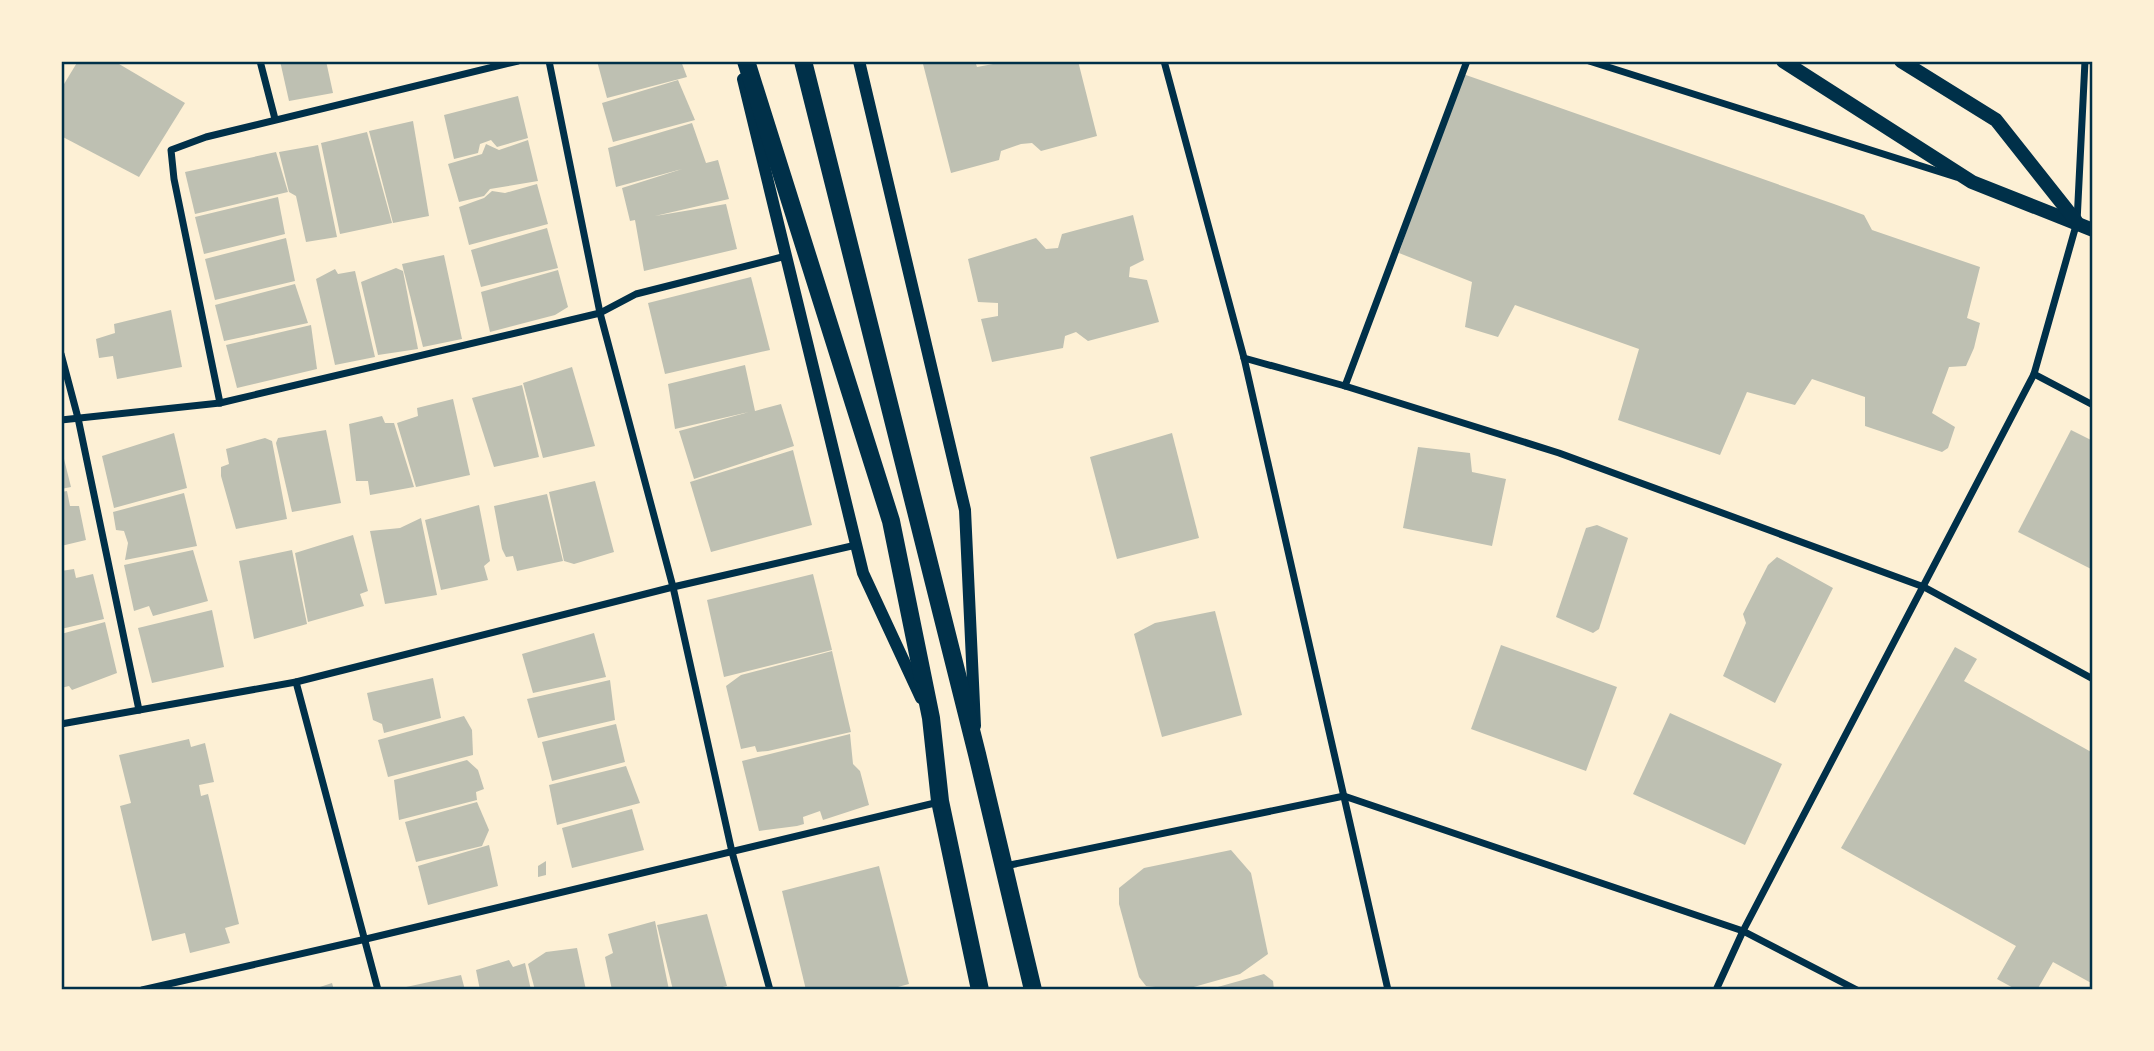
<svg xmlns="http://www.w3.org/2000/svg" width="2154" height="1051" font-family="Commissioner,sans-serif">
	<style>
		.building { fill: #bec0b2 }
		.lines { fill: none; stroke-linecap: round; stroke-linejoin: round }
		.minor { stroke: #003049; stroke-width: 7 }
		.tertiary { stroke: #003049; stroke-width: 12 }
		.secondary { stroke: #003049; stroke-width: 14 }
		.primary { stroke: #003049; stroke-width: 18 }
		.neatline { fill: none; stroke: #003049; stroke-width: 2.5 }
	</style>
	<rect width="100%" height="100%" fill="#fdf0d5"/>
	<g class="building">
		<polygon points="78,61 114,61 185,103 139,177 61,136 61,89"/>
		<polygon points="280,61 326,61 333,93 289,101"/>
		<polygon points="597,61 681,61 687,77 607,98"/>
		<polygon points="930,61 975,61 977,67 1009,61 1078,61 1097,136 1041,151 1032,143 1021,144 1001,151 999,160 951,173 923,64"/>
		<polygon points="1463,74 1834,204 1864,215 1872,230 1980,267 1967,318 1980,323 1974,348 1966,366 1949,367 1932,413 1955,427 1948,448 1942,452 1865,426 1865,397 1812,379 1795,405 1747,392 1720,455 1618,420 1639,349 1515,305 1498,337 1465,327 1472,282 1399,253 1458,81"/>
		<polygon points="678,80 695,120 613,142 602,103"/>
		<polygon points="518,96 528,138 497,147 491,140 480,144 478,153 454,159 444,115"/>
		<polygon points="413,121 429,216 393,223 369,131"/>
		<polygon points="692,123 706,163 718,160 729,199 655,216 726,204 737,249 644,271 635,220 630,221 622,188 682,169 616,187 608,148"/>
		<polygon points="367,132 392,223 340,234 321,143"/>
		<polygon points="528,140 538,181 490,189 484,196 459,202 448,164 482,154 486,144 499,150"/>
		<polygon points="318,145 337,237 306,242 296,196 289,192 279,152"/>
		<polygon points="276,152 288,192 195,214 185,172"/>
		<polygon points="537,184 548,224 469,245 459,207 484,198 492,191 505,193"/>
		<polygon points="278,197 285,234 204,254 195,217"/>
		<polygon points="1133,215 1144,260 1130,267 1129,277 1147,280 1159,322 1088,341 1076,332 1065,336 1063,348 992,362 981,319 998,316 998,303 978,302 968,259 1036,238 1046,249 1058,248 1062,234"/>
		<polygon points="547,228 558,268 481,287 471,250"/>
		<polygon points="286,238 295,281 215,300 205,259"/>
		<polygon points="444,255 462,339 423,347 402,264"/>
		<polygon points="396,268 403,271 418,349 378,355 361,282"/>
		<polygon points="335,269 338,274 355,271 375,357 335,365 316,279"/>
		<polygon points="558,270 568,307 555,315 490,332 481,292"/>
		<polygon points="751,277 770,350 665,374 648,303"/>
		<polygon points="295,284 308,323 224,341 215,305"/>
		<polygon points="171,310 182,367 117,379 113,356 99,358 96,339 115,333 114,324"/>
		<polygon points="311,325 317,369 237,388 226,345"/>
		<polygon points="745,365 755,411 781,404 794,446 694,479 679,431 749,412 675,429 668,384"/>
		<polygon points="572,367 595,446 543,458 523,383"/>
		<polygon points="522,385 539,457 494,467 472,398"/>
		<polygon points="453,399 470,475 416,487 397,423 418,416 417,408"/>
		<polygon points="382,416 385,423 394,423 414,487 370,495 368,481 356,481 349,424"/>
		<polygon points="326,430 341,503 292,512 276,443 278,438"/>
		<polygon points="2071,430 2093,441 2093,570 2018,532"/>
		<polygon points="174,433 187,488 114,508 102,456"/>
		<polygon points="1172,433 1199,538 1117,559 1090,457"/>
		<polygon points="265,438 272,441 287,519 236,529 221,476 221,467 229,464 226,449"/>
		<polygon points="61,447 71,487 61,489"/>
		<polygon points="1418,447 1470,453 1472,472 1506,479 1492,546 1403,528"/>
		<polygon points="793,450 812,525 711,552 690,482"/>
		<polygon points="595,481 614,552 574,564 564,561 549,492"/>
		<polygon points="67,491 70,506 79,506 86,540 61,546 61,492"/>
		<polygon points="184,493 197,546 125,560 128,543 124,531 116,530 113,512"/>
		<polygon points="547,494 563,561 517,571 513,556 506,557 502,549 494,506"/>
		<polygon points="479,505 490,561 484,566 488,580 441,590 425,520"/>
		<polygon points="421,518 437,595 385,604 370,531 400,528"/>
		<polygon points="1597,525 1628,538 1599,629 1593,633 1556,617 1586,528"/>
		<polygon points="353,535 368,591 360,594 364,606 308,622 295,553"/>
		<polygon points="193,550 208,601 153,616 149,606 134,611 124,565"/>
		<polygon points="292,550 307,624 254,639 239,561"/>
		<polygon points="1777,557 1833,588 1775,703 1723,676 1746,623 1743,614 1768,565"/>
		<polygon points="74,569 76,578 93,574 104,619 61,629 61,571"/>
		<polygon points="813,574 832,650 724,677 707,600"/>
		<polygon points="212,610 224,667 152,683 138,628"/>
		<polygon points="1215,611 1242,715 1162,737 1134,634 1155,623"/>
		<polygon points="105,622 117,673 72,690 69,686 61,688 61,634"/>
		<polygon points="594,633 606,677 533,693 522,654"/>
		<polygon points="1501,645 1617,687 1586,771 1471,729"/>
		<polygon points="1955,647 1977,659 1964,681 2093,753 2093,984 2053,962 2037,990 2017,990 1997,979 2016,946 1841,848"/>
		<polygon points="832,651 851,732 768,751 757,752 755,746 741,749 726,686 741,675"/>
		<polygon points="433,678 441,718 384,733 382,724 373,720 367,693"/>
		<polygon points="610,680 615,720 538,738 527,699"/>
		<polygon points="1670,713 1782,764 1745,845 1633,794"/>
		<polygon points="464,716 472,730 473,755 388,777 378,740"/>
		<polygon points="616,724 625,762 552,781 542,742"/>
		<polygon points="850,734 853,764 860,771 869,805 823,820 820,811 803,817 804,824 797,826 759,831 742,761"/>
		<polygon points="189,739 191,747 205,743 214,782 199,785 201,796 208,794 239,924 225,928 230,943 190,953 185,933 152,941 120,806 131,803 119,755"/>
		<polygon points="467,760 478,770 484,789 476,792 477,800 399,820 394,780"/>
		<polygon points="626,766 640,803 557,825 549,785"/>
		<polygon points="477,802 489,830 482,846 416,862 405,822"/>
		<polygon points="632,809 644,850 572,868 562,828"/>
		<polygon points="489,845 498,886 428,905 418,866"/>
		<polygon points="1231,850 1251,873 1268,954 1240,974 1183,990 1146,986 1139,977 1119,904 1119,888 1144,868"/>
		<polygon points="546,861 546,875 538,877 538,866"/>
		<polygon points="879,866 909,984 887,990 806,990 782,891"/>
		<polygon points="707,914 727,986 710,990 673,990 657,925"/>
		<polygon points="655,921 669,990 612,990 605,957 613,953 608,934"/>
		<polygon points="577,948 586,990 535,990 528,964 546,952"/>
		<polygon points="509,960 513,967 525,963 531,990 480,990 476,970"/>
		<polygon points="1264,974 1273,981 1274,990 1207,990"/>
		<polygon points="461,975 465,990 397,990 397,989"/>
		<polygon points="332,983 334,990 314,990 314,989"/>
	</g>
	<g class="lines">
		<g class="minor">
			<polyline points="260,61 275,119"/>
			<polyline points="549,61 600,313 673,587 732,852 770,990"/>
			<polyline points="1164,61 1244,358 1388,990"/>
			<polyline points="1589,61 1956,177"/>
			<polyline points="61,354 78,418 139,710"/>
			<polyline points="1244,358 1345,386 1559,453 1924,587 2093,679"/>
			<polyline points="2034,374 2093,405"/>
			<polyline points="1345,386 1467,61"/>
			<polyline points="220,403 174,179 171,150 206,137 518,61"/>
			<polyline points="61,420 220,403 600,313 636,294 786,256"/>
			<polyline points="296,682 378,990"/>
			<polyline points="61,724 296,682 673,587 856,545"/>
			<polyline points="1005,866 1344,796 1743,931 1857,990"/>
			<polyline points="142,990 366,939 939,802"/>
			<polyline points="1716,990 1743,931 2034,374 2077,222 2085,61"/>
		</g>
		<g class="tertiary">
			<polyline points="859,61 965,510 975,726"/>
			<polyline points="743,79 863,573 921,698"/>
		</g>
		<g class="secondary">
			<polyline points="1783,61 1972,182 2093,230"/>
			<polyline points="1901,61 1996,120 2076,221"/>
		</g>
		<g class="primary">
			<polyline points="746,61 891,521 931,718 940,801 980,990"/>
			<polyline points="803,61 977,754 1033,990"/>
		</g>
	</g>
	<rect width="2154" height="1051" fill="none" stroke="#fdf0d5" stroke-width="126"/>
	<rect x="63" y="63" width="2028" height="925" class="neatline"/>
</svg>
